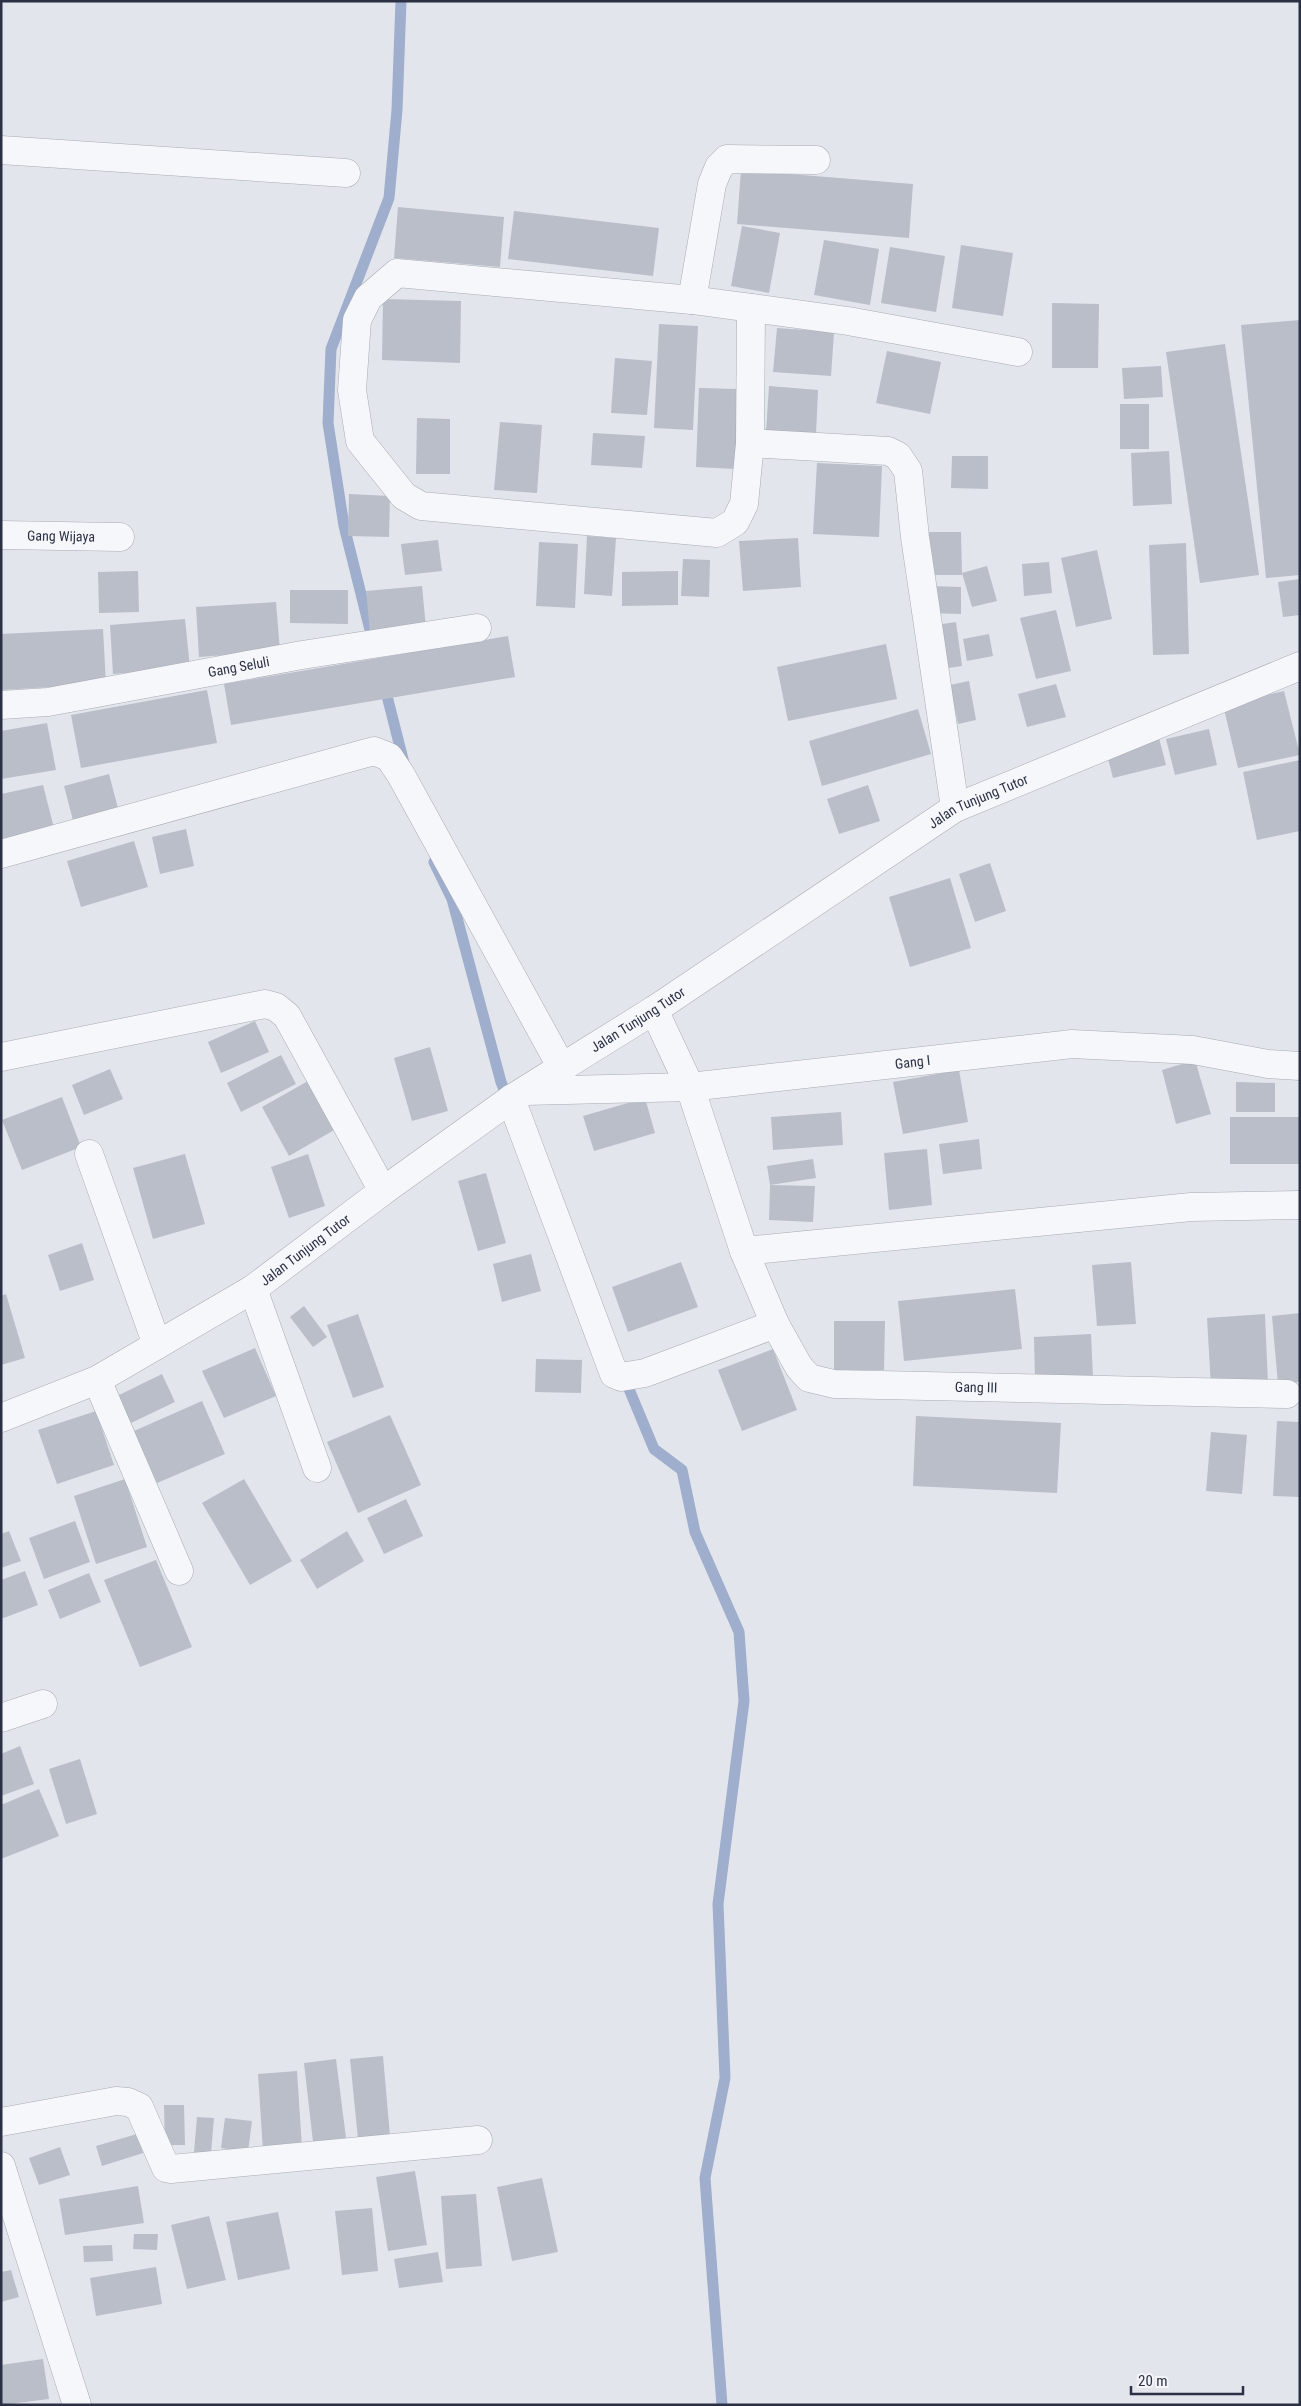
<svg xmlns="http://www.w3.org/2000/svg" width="1301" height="2406" font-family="'Roboto Condensed',sans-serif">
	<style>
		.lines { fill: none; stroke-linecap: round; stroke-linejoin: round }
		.stream { stroke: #9eaecc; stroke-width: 11 }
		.building { fill: #babec9 }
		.minor-casing { stroke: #a8abb6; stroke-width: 29 }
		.minor { stroke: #f6f7fa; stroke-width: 28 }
		.labels { text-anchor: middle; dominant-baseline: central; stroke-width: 4; stroke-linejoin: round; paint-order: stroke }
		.street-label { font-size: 14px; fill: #2b3044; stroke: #f3f5f9 }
	</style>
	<rect width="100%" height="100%" fill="#e3e5ec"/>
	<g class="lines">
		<g class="stream">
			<polyline points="373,642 344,526 328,423 331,349 389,198 397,110 401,1"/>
			<polyline points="384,684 404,763"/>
			<polyline points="434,862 452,899 501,1082 509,1101"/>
			<polyline points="624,1377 654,1449 682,1470 695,1532 739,1632 744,1701 718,1904 725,2078 705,2178 722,2405"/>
		</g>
	</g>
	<g class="building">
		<polygon points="741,170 913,184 909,238 737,224"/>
		<polygon points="398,207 504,217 500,267 394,258"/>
		<polygon points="514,211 659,228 653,276 508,259"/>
		<polygon points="742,226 780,233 769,293 731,286"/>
		<polygon points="824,240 879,249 870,305 814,295"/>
		<polygon points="961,245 1013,253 1003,316 952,308"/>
		<polygon points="890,247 945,256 936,312 881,303"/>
		<polygon points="383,299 461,301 460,363 382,360"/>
		<polygon points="1052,303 1099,304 1098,368 1052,368"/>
		<polygon points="1300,320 1300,575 1266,578 1241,325"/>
		<polygon points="659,324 698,326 693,430 654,428"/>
		<polygon points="777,328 834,332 831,376 773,372"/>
		<polygon points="1225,344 1259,575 1200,583 1166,352"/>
		<polygon points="887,351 941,362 930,414 876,403"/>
		<polygon points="615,358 652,361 647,415 611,413"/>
		<polygon points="1161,366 1163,397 1124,399 1122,368"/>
		<polygon points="769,386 818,390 816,435 766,432"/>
		<polygon points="699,388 738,389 735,469 696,467"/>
		<rect x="1120" y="404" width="29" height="45"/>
		<polygon points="417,418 450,419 450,474 416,474"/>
		<polygon points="500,422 542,425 537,493 494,490"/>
		<polygon points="593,433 645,436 642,468 591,465"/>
		<polygon points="1169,451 1172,504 1133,506 1131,453"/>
		<polygon points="952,456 988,456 988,489 951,488"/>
		<polygon points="817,463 882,466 879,537 813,534"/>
		<polygon points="349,494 390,496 389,537 348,536"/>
		<polygon points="927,532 961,532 962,575 928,575"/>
		<polygon points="587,536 616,538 612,596 584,594"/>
		<polygon points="798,538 801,587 743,591 739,541"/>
		<polygon points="438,540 442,571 405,575 401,544"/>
		<polygon points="539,542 578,544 575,608 536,606"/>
		<polygon points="1186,543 1189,654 1153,655 1149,545"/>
		<polygon points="1097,550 1112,619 1076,627 1061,558"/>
		<polygon points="683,559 710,560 709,597 681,596"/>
		<polygon points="1049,562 1052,593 1024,596 1022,564"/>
		<polygon points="987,566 997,601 972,607 962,573"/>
		<polygon points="138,571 139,612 99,613 98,572"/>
		<polygon points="678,571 678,605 622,606 622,572"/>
		<polygon points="1300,579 1300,615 1283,617 1278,582"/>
		<polygon points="422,586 426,628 370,633 366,591"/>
		<polygon points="930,586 961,587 961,614 929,613"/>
		<polygon points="290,590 348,590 348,624 290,623"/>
		<polygon points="276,602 280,651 199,657 196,607"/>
		<polygon points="1056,610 1071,671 1036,679 1020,618"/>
		<polygon points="185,619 190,668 113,674 110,625"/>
		<polygon points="956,622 962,666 942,669 936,625"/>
		<polygon points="103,629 106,684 1,690 1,634"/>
		<polygon points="989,634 993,656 967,661 963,639"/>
		<polygon points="508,636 515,677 231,725 224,684"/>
		<polygon points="886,644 897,699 788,721 777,667"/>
		<polygon points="969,681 976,720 958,724 950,685"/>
		<polygon points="1056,684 1066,717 1027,727 1018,694"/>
		<polygon points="207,690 217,743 81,768 71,715"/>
		<polygon points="1284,691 1300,755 1238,768 1223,705"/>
		<polygon points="918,709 931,754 822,786 809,741"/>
		<polygon points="47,723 56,770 1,779 1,731"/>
		<polygon points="1209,729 1217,765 1175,775 1166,739"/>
		<polygon points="1159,738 1166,765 1113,778 1106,751"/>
		<polygon points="1300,760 1300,831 1257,840 1243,772"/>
		<polygon points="109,774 120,816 75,828 64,786"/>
		<polygon points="43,785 56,836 1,849 1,794"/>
		<polygon points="868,785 880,821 839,834 827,799"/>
		<polygon points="186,829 194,866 160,874 152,837"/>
		<polygon points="134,841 148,887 81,907 67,861"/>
		<polygon points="990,863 1006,911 975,922 959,874"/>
		<polygon points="950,878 971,948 910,967 889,897"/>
		<polygon points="255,1021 269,1052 221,1073 208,1042"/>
		<polygon points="430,1047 448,1111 412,1121 394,1058"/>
		<polygon points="281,1055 296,1084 241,1112 227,1083"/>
		<polygon points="1195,1060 1211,1114 1176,1124 1162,1070"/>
		<polygon points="110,1069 123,1099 84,1115 72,1085"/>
		<polygon points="959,1070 968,1122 903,1134 893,1082"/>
		<polygon points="308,1081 336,1129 289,1156 262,1107"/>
		<polygon points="1236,1082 1275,1083 1275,1112 1236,1112"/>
		<polygon points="62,1097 81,1147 22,1170 2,1120"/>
		<polygon points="645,1098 655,1133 594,1151 583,1116"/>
		<polygon points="841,1112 843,1145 773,1150 771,1117"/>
		<rect x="1230" y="1117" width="70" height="47"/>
		<polygon points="979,1139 982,1169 943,1174 939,1144"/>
		<polygon points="927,1149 932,1205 889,1210 884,1153"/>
		<polygon points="185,1154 205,1224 153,1239 133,1168"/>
		<polygon points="308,1154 325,1206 289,1218 271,1167"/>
		<polygon points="813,1159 816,1178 770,1185 815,1186 813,1222 769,1220 770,1185 767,1166"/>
		<polygon points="486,1173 506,1243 478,1251 458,1181"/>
		<polygon points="82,1243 94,1280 60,1291 48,1255"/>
		<polygon points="531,1254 541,1291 502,1302 493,1264"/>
		<polygon points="681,1262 698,1307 628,1332 612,1287"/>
		<polygon points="1131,1262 1136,1324 1097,1326 1092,1265"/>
		<polygon points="1015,1289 1022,1349 904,1361 898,1301"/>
		<polygon points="6,1294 25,1358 1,1365 1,1296"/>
		<polygon points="304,1306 327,1337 313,1347 290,1317"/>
		<polygon points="1300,1313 1300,1382 1278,1384 1272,1316"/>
		<polygon points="358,1314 384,1387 353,1398 327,1325"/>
		<polygon points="1265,1314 1268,1385 1211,1387 1207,1318"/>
		<polygon points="834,1321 885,1321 884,1370 834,1370"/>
		<polygon points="1091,1334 1093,1377 1035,1379 1034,1337"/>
		<polygon points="255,1348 276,1396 224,1418 202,1371"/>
		<polygon points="773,1349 797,1410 742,1431 718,1370"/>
		<polygon points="536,1359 582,1360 581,1393 535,1392"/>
		<polygon points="162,1374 175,1402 131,1423 117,1396"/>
		<polygon points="202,1401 225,1454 157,1483 134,1431"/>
		<polygon points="96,1411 114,1465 57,1484 38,1430"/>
		<polygon points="390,1415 421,1485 358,1513 327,1442"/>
		<polygon points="916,1416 1061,1423 1057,1493 913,1486"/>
		<polygon points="1277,1421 1300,1422 1300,1497 1273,1496"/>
		<polygon points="1211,1432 1247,1435 1242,1494 1206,1491"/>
		<polygon points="125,1479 147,1547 96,1564 74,1496"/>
		<polygon points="244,1479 292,1561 250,1585 202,1503"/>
		<polygon points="406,1499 423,1536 384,1554 367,1518"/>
		<polygon points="75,1521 90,1562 44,1579 29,1538"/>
		<polygon points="9,1531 21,1561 1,1568 1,1534"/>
		<polygon points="347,1531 364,1561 317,1589 300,1560"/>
		<polygon points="156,1560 192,1647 140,1667 104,1580"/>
		<polygon points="25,1571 38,1605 1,1619 1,1580"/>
		<polygon points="89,1573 101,1602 60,1619 48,1590"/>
		<polygon points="20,1746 34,1784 1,1796 1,1754"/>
		<polygon points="80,1759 97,1814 66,1824 49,1769"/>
		<polygon points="39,1789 59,1836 1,1859 1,1805"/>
		<polygon points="383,2056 390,2136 358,2139 350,2059"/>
		<polygon points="336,2059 346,2138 313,2142 304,2063"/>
		<polygon points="297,2071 302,2148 263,2151 258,2074"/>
		<polygon points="164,2105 184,2105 185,2145 165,2145"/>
		<polygon points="197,2117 214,2118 211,2153 194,2152"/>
		<polygon points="225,2118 252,2121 248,2152 221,2148"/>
		<polygon points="137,2134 143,2153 102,2166 96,2146"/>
		<polygon points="60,2147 70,2175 39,2185 29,2158"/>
		<polygon points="415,2171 427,2245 388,2251 376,2177"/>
		<polygon points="542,2178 558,2252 512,2261 497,2187"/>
		<polygon points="138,2186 144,2223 65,2235 59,2199"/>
		<polygon points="476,2194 482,2266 446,2269 441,2196"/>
		<polygon points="372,2208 378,2271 342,2275 335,2211"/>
		<polygon points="278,2212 290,2269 238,2280 226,2222"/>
		<polygon points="209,2216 226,2280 187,2289 171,2225"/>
		<polygon points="134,2234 158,2234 157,2250 133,2249"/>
		<polygon points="112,2245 113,2261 84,2262 83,2246"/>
		<polygon points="438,2252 443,2282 399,2288 394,2259"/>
		<polygon points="156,2267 162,2304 96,2316 90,2278"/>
		<polygon points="11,2270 19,2297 1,2302 1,2272"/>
		<polygon points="43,2359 49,2399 1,2405 1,2365"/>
	</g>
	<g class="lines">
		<defs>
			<g id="minor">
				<polyline points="1,150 346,173"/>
				<polyline points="692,300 712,184 719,167 727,159 816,160"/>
				<polyline points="750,443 751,308"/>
				<path id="s1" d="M1,535l119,2"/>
				<path id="s2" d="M1,705l47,-3 254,-47 175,-27"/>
				<polyline points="955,808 915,537 908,471 898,456 888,451 750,443 744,504 735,522 717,533 421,506 404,496 360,441 352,390 357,320 368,298 397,273 692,300 848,321 1018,352"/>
				<polyline points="1,854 374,751 389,757 401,775 561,1066"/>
				<path id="s3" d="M654,1010l36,77 54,164 31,73 24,43 10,11 25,6 453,10"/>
				<polyline points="1,1057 265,1004 276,1007 287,1016 383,1191"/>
				<path id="s4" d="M525,1091l165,-4 382,-43 121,6 75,14 32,2"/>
				<polyline points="511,1099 614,1374 621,1377 645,1373 775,1324"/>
				<polyline points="89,1154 157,1345"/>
				<polyline points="744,1251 1191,1207 1300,1205"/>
				<polyline points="253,1289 317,1468"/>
				<polyline points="97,1380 179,1571"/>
				<path id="s5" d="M1,1418l96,-38 156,-91 130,-98 128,-92 143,-89 301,-202 345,-142"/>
				<polyline points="1,1718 43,1704"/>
				<polyline points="1,2122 116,2101 128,2102 139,2107 166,2168 171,2169 478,2140"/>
				<polyline points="1,2166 77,2405"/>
			</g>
		</defs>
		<use href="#minor" class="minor-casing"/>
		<use href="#minor" class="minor"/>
	</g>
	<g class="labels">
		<g class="street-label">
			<text stroke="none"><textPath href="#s1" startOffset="60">Gang Wijaya</textPath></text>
			<text stroke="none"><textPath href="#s2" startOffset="241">Gang Seluli</textPath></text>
			<text stroke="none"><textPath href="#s5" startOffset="1159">Jalan Tunjung Tutor</textPath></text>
			<text stroke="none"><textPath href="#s5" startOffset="754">Jalan Tunjung Tutor</textPath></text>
			<text stroke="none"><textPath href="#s4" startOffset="389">Gang I</textPath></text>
			<text stroke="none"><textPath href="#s5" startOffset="349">Jalan Tunjung Tutor</textPath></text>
			<text stroke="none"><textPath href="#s3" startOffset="569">Gang III</textPath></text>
		</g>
	</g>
	<rect width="1301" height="2406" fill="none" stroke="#2b3044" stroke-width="5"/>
	<path d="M1131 2386v8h112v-8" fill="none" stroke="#2b3044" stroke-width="2.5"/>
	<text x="1138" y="2386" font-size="15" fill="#2b3044" stroke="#f3f5f9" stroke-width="4" paint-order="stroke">20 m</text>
</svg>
